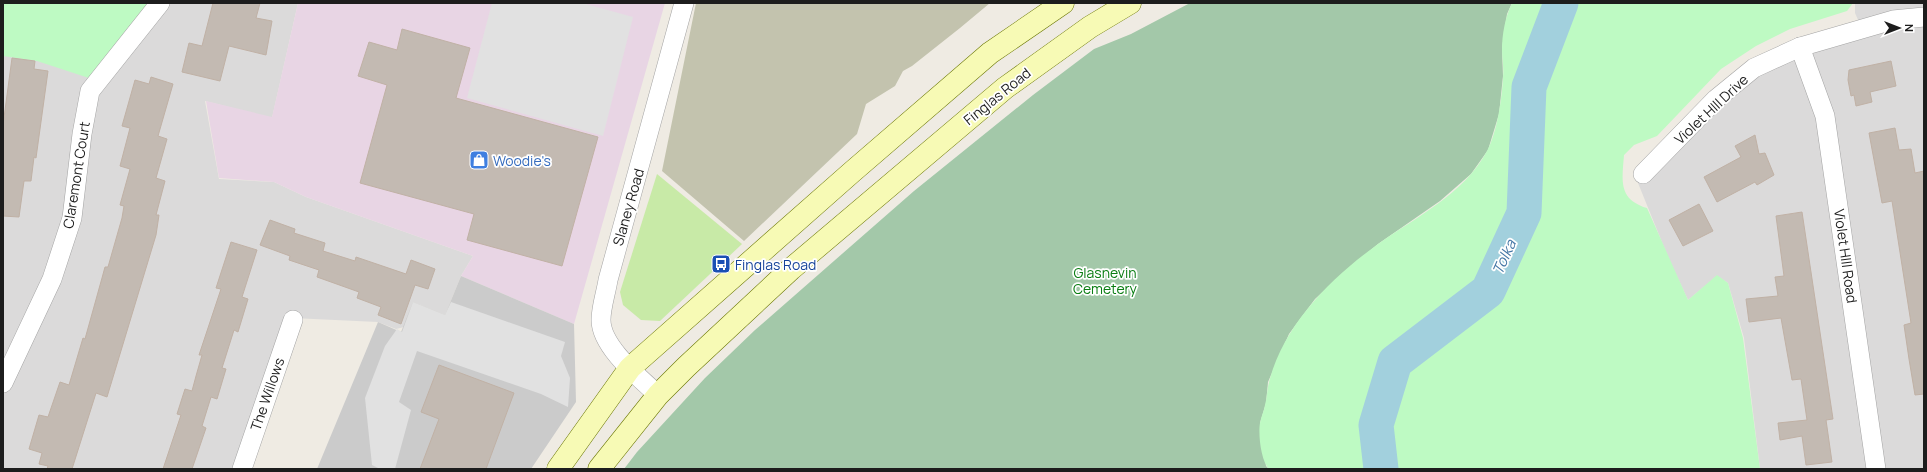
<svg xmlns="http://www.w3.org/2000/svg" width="1927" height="472" font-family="Manrope,sans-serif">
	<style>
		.residential { fill: #dbdada }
		.industrial { fill: #e8d5e4 }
		.religious { fill: #cbcbcb }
		.construction { fill: #c3c3ae }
		.grass { fill: #c8eaa7 }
		.cemetery { fill: #a3c8a9 }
		.park { fill: #befac3 }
		.parking { fill: #e1e1e1 }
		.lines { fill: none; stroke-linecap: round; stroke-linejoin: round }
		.river { stroke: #a2d0dd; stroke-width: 35 }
		.building { fill: #c3bab2; stroke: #c0b1a5 }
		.street-casing { stroke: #a4a4a4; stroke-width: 20 }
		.secondary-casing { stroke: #6a7603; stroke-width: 23 }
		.street { stroke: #fff; stroke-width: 19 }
		.secondary { stroke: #f7fab5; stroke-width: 22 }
		.labels { text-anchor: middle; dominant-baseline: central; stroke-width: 3.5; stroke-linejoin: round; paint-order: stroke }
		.street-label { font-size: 14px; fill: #1d1d1d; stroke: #fff }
		.shop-label { font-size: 14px; fill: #366cbe; stroke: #fff; text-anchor: start }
		.transit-label { font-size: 14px; fill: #164399; stroke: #fff; text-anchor: start }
		.park-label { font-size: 14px; fill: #097d12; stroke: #fff }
		.water-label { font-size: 15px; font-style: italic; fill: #4577a6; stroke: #fff }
	</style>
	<rect width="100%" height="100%" fill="#efebe3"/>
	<g class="residential">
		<polygon points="3,3 298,3 272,118 205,101 219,179 274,182 306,197 473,256 461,276 445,315 413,302 404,327 396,329 378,322 292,318 241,469 3,469"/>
		<polygon points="1855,3 1924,3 1924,469 1760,469 1744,338 1728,283 1717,276 1688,300 1668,257 1638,183 1644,174 1754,69 1862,29 1855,13"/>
	</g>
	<polygon class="industrial" points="298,3 665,3 574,324 461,276 473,256 306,197 274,182 219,178 206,101 272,117"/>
	<polygon class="religious" points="461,276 574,324 576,402 531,469 317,469 378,322 401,332 413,302 445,315"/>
	<polygon class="construction" points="696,3 990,3 960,28 912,66 903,71 895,86 866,104 857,134 744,241 662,171"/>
	<polygon class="grass" points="657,174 742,244 660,321 641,320 623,305 620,292"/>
	<polygon class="cemetery" points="1190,3 1512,3 1507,14 1502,48 1503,76 1499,114 1488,150 1471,174 1440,201 1378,244 1350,267 1315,299 1289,334 1268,382 1266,403 1260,423 1266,466 1269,469 624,469 637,452 705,378 755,330 914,191 1033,95 1094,49 1131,34"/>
	<g class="park">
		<polygon points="3,3 160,3 98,81 37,61 3,56"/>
		<path d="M1512,3h341l-6,8 -57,18 -34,17 -35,23 -64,67 -23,9 -10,10c-2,26 -6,44 23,53l41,92 29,-25 11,8 15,55 17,131h-491c-8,-8 -11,-35 -9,-46 1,-6 4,-12 5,-18 2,-7 2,-16 4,-23 15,-58 62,-104 109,-138 38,-27 86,-50 109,-93 10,-18 15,-53 16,-74 1,-9 -1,-18 -1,-27 0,-15 3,-33 10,-47z"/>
	</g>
	<g class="parking">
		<polygon points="492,3 582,3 633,17 603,136 467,98"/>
		<polygon points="413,302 445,315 451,302 565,342 561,356 570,378 568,407 541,394 417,351 399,402 411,410 395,469 380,469 372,465 365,398 385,346 397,329 402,332"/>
	</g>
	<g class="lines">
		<polyline class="river" points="1381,469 1376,425 1395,362 1488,291 1524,213 1529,87 1561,3"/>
	</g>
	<g class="building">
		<polygon points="213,3 260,3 256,18 272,21 266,55 229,46 220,81 182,72 189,43 202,46"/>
		<polygon points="402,29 470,48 456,98 598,137 562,266 467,240 474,214 360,183 387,85 358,76 369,42 397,50"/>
		<polygon points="12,58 35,61 34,69 48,71 36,158 34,157 31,181 24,181 19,217 3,216 3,125"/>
		<polygon points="1891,61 1896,86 1870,92 1872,102 1856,106 1854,95 1851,96 1848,80 1849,70"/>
		<polygon points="151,77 173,84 158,136 167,139 156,178 165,181 156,215 159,215 156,235 107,397 96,393 72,469 47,469 48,466 39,464 42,453 29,449 39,415 48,417 60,382 69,385 83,338 85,339 102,278 105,267 108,267 122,218 124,206 120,205 130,169 120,166 130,128 122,126 135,80 149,84"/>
		<polygon points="1895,128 1899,150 1911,149 1915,173 1924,171 1924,394 1915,395 1909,359 1904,325 1911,323 1892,201 1882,203 1869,133"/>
		<polygon points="1755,135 1759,154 1765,153 1774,175 1757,185 1755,182 1717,202 1704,177 1741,157 1735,146"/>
		<polygon points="1699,204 1713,231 1683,246 1669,220"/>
		<polygon points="1802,212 1833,419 1826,420 1832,462 1806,465 1802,436 1780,440 1778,423 1807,420 1801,379 1792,380 1781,318 1749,322 1746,299 1778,296 1775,277 1784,276 1776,216"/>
		<polygon points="270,220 295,229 294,233 325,243 323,251 355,261 356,257 406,274 411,260 435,269 428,289 415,285 401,324 378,315 381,307 357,298 359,292 317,277 319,270 289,260 290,256 260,245"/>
		<polygon points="231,242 257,250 242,297 248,299 238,332 234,330 222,368 226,369 217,399 211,397 202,426 206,428 192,469 163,469 181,415 177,414 185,389 192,391 196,376 202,355 199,355 221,289 216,288"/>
		<polygon points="439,365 514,393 486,469 420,469 439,419 421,412"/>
	</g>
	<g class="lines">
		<defs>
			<g id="street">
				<polyline points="1800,47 1825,116 1876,469"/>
				<polyline points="1643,174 1716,99 1754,68 1800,47 1893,20 1924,17"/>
				<polyline points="3,383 52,279 72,218 82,134 90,91 160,3"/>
				<path d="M658,395c-18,-17 -57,-48 -57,-75 0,-13 5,-27 7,-40l76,-277"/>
				<polyline points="242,469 293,320"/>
			</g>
			<g id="secondary">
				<polyline points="558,469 630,368 852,172 990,53 1063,3"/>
				<polyline points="599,469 658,395 686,367 791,269 1005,88 1090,27 1130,3"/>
			</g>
		</defs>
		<use href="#street" class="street-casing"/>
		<use href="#secondary" class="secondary-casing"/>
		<use href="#street" class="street"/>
		<use href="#secondary" class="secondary"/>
	</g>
	<defs>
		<symbol id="shop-square" viewBox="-11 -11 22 22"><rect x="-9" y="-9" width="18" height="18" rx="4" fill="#3f7fe0" stroke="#fff"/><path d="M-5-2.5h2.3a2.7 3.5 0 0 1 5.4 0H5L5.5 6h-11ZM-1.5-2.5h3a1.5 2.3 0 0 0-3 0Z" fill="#fff"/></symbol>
		<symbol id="bus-square" viewBox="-11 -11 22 22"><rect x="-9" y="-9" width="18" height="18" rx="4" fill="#1a4fb4" stroke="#fff"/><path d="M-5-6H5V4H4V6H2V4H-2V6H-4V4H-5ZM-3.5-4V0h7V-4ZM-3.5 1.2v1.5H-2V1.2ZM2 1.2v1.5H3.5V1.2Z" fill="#fff"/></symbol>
	</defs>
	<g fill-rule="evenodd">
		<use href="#shop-square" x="468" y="149" width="22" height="22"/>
		<use href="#bus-square" x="710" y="253" width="22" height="22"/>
	</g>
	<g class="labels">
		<g class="street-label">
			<text transform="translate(997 96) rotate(-39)">Finglas Road</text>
			<text transform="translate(1711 109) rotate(-43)">Violet HIll Drive</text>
			<text transform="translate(76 175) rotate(-81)">Claremont Court</text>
			<text transform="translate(628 207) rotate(-74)">Slaney Road</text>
			<text transform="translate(1846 256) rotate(82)">Violet HIll Road</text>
			<text transform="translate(267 394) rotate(-71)">The Willows</text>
		</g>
		<g class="shop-label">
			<text x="493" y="160">Woodie's</text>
		</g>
		<g class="transit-label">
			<text x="735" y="264">Finglas Road</text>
		</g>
		<g class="park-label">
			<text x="1105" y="272">Glasnevin<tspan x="1105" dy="16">Cemetery</tspan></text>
		</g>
		<g class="water-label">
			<text transform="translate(1504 257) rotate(-66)">Tolka</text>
		</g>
	</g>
	<rect width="1927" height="472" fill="none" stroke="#1d1d1d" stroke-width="8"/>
	<g transform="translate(1899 28) rotate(90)" stroke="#ffffff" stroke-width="3" paint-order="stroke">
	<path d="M0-3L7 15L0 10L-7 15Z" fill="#1d1d1d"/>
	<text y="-6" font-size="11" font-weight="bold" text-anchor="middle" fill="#1d1d1d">N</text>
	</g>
</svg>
